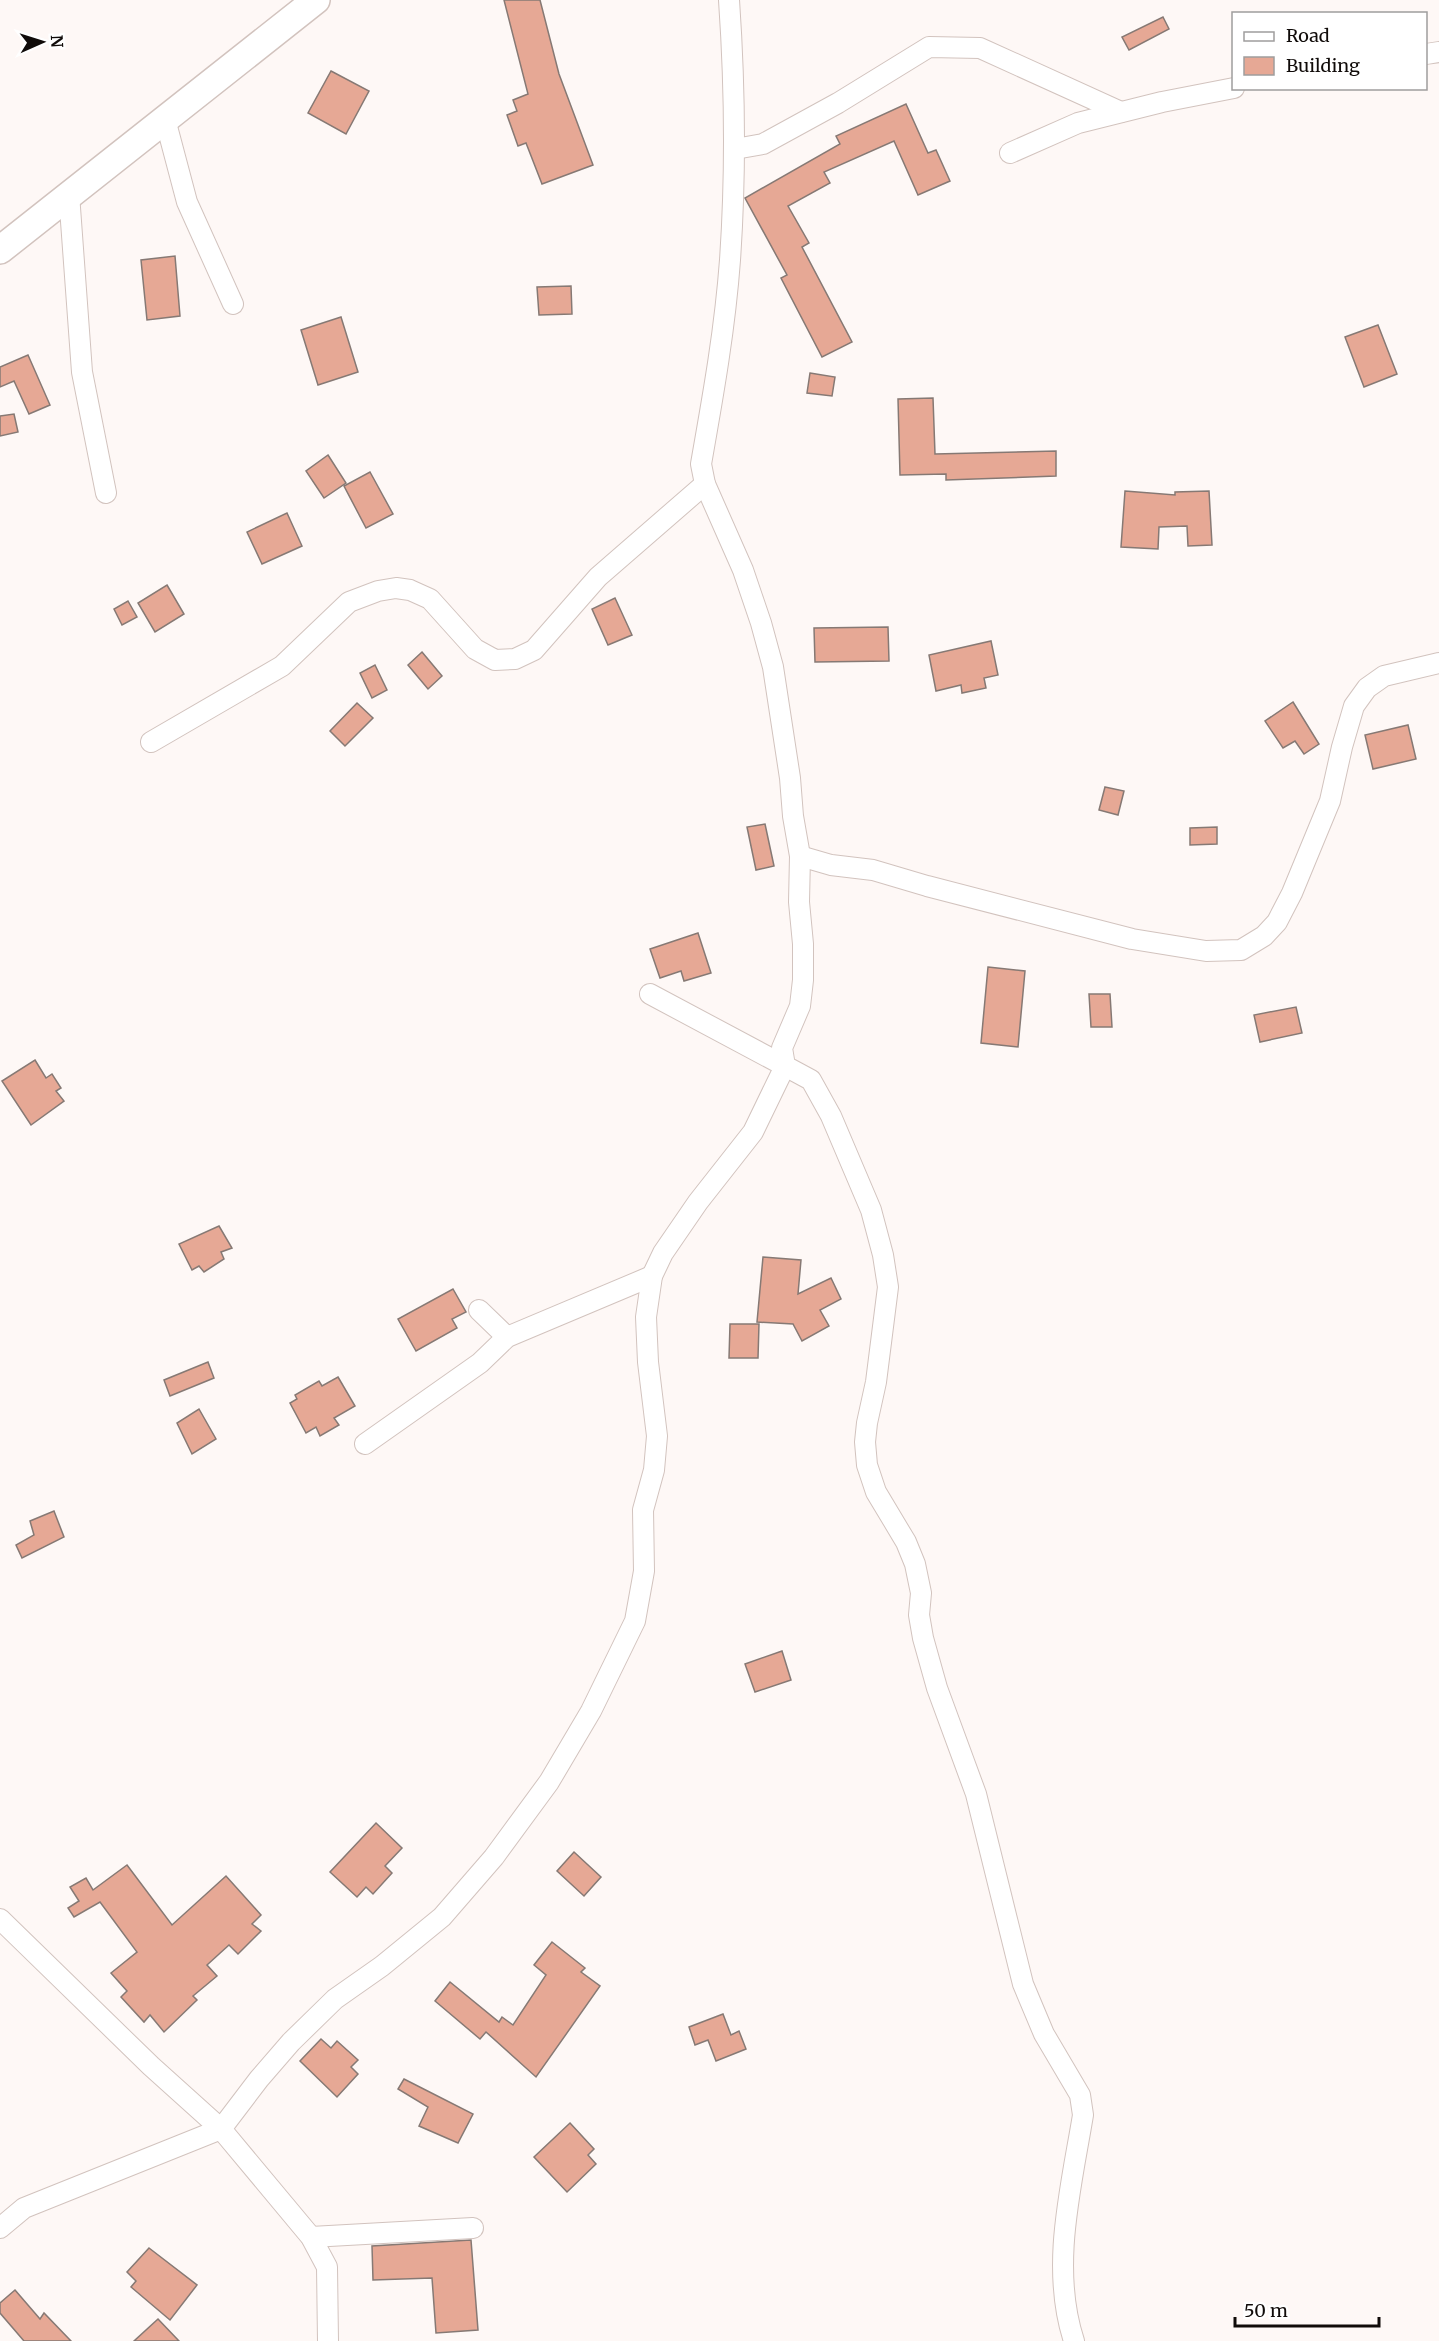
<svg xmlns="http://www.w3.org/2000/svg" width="1439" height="2341" font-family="Merriweather,serif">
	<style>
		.building { fill: #e6a895; stroke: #867974; stroke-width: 1.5 }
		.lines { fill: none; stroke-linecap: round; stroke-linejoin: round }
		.minor-casing { stroke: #d2c3be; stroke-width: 22 }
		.secondary-casing { stroke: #d2c3be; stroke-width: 30 }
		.minor { stroke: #fff; stroke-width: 20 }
		.secondary { stroke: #fff; stroke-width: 27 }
	</style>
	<rect width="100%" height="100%" fill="#fef8f6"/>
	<g class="building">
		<polygon points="504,0 540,0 559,74 593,165 542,184 526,143 518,146 507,115 517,111 513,100 528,94"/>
		<polygon points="1163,17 1169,29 1129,50 1122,37"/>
		<polygon points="331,71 369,91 346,134 308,113"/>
		<polygon points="906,104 928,153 936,150 950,181 918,195 894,141 824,172 830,183 788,206 809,243 802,247 852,342 822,357 781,278 787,275 745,198 840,144 836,136"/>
		<polygon points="175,256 180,316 147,320 141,260"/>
		<polygon points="571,286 572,314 539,315 537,287"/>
		<polygon points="341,317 358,372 318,385 301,330"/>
		<polygon points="1378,325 1397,374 1364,387 1345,337"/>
		<polygon points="28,355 50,405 29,414 14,381 0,387 0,367"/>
		<polygon points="810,373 835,377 832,396 807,393"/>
		<polygon points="933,398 935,454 1056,451 1056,476 946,480 946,474 900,475 898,399"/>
		<polygon points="14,414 18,432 0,436 0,416"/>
		<polygon points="328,455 346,483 324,498 306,471"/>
		<polygon points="370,472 393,514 366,528 344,486"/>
		<polygon points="1125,491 1175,495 1175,492 1209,491 1212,545 1188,546 1187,526 1159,527 1158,549 1121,547"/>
		<polygon points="287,513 302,546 262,564 247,532"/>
		<polygon points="167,585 184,614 155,632 138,603"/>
		<polygon points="615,598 632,635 608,645 592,609"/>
		<polygon points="128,601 137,617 122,625 114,609"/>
		<polygon points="888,627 889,661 815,662 814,628"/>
		<polygon points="991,641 998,675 984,678 986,688 962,693 961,685 936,691 929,655"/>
		<polygon points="422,652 442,676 428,689 408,665"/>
		<polygon points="375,665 387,690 372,698 360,673"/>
		<polygon points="1293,702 1319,744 1304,754 1295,741 1283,748 1265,721"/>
		<polygon points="357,703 373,718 345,746 330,731"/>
		<polygon points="1408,725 1416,759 1373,769 1365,735"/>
		<polygon points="1105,787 1124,791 1118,815 1099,810"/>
		<polygon points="765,824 774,866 756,870 747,827"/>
		<polygon points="1217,827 1217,844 1190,845 1190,828"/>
		<polygon points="698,933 711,973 684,981 681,971 660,978 650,949"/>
		<polygon points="988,967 1025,971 1018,1047 981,1043"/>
		<polygon points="1089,994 1110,994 1112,1027 1091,1027"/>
		<polygon points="1296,1007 1302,1033 1260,1042 1254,1015"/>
		<polygon points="35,1060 46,1078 52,1074 61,1088 56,1091 64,1101 31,1125 2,1081"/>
		<polygon points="219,1226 232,1248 221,1252 224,1259 204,1272 199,1266 192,1270 179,1244"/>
		<polygon points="763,1257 801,1260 798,1294 831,1278 841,1299 820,1310 829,1326 802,1341 793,1324 757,1322"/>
		<polygon points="453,1289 466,1312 452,1319 457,1328 416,1351 398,1319"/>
		<polygon points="730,1324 759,1324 758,1358 729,1358"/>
		<polygon points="208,1362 214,1378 170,1396 164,1380"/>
		<polygon points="338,1377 355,1406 334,1418 339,1425 320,1436 316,1427 306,1433 290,1403 297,1399 295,1395 319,1381 322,1386"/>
		<polygon points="199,1409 216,1439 192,1454 177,1423"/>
		<polygon points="54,1511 64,1537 22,1558 16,1545 34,1535 30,1521"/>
		<polygon points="782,1651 791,1680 755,1692 745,1664"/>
		<polygon points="376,1823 402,1848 385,1866 392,1873 373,1894 366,1887 357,1897 330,1872"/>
		<polygon points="574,1852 601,1877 584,1896 557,1871"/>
		<polygon points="127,1865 172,1925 226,1876 261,1915 252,1924 261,1931 238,1954 229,1945 207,1965 217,1976 193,1996 197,2000 164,2032 150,2015 144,2022 121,1997 127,1991 111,1973 137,1952 100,1902 74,1917 68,1908 79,1901 70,1887 86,1878 93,1890"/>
		<polygon points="552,1942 585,1968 581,1972 600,1986 536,2077 486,2032 480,2039 435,2001 450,1982 499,2022 502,2017 513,2025 546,1975 534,1965"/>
		<polygon points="723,2014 731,2035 739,2031 746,2049 716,2061 708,2040 695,2045 689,2027"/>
		<polygon points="321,2039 331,2048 337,2041 358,2060 351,2067 358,2074 337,2097 300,2061"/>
		<polygon points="404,2079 473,2114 458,2143 419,2126 428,2107 398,2089"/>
		<polygon points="570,2123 594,2149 588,2155 596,2164 567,2192 534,2157"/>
		<polygon points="471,2240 478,2330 436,2333 432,2278 373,2280 372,2246"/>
		<polygon points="149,2248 197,2285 170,2320 131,2287 136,2281 127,2272"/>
		<polygon points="15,2290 40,2319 44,2313 71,2341 24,2341 0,2313 0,2303"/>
		<polygon points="158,2319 179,2341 134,2341"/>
	</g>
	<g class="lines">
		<defs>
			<g id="minor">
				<path d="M729,0c6,87 7,173 1,260 -5,69 -17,136 -29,204l4,20 38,86 18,53 12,44 17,111 3,38 7,40 -1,46 4,42v36l-3,26 -18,42 3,18 26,14 20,36 40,94 12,45 5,32 -12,95 -9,41 -2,19 2,23 9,27 30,50 9,22 6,29 -2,22 4,23 14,50 39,106 47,190 21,50 36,61 3,20c-12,73 -33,153 -9,226"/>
				<polyline points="1426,54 1439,52"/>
				<polyline points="165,119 187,202 233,304"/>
				<polyline points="735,149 763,144 838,103 929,47 980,48 1121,112"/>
				<polyline points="1010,153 1078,123 1162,102 1234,88"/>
				<polyline points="69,194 82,372 106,493"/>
				<polyline points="151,742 282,666 349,602 378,591 396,588 410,590 430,599 475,649 495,660 515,659 534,650 598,577 705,484"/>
				<polyline points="800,856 831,865 873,870 927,886 1132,939 1206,951 1241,950 1264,936 1277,922 1292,893 1330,801 1342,747 1354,706 1367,688 1384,676 1439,663"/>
				<polyline points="479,1310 507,1337"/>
				<polyline points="365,1444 480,1363 507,1337 652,1276"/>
				<polyline points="0,1919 151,2066 221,2129 311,2237 327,2267 328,2341"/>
				<polyline points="0,2228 24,2208 221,2129 259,2079 291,2042 335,1999 382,1966 442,1917 494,1857 549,1782 591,1711 635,1621 644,1571 643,1510 654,1470 657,1436 648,1362 646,1317 652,1276 663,1253 698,1202 753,1132 785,1066 650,994"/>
				<polyline points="311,2237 473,2228"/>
			</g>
			<polyline id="secondary" points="0,250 316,0"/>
		</defs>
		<use href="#minor" class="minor-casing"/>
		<use href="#secondary" class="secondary-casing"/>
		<use href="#minor" class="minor"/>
		<use href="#secondary" class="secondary"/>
	</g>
	<rect x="1232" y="12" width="195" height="78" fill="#ffffff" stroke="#9f9d9d" stroke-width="1.5"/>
	<rect x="1244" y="32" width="30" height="9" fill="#ffffff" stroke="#9f9d9d" stroke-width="1.5"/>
	<text x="1286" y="42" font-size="18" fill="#100b09">Road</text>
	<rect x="1244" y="57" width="30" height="18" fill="#e6a895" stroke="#9f9d9d" stroke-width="1.5"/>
	<text x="1286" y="72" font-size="18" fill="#100b09">Building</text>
	<g transform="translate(42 42) rotate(87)" stroke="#ffffff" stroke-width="4.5" paint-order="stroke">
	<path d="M0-4.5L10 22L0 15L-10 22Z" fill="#100b09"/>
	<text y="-9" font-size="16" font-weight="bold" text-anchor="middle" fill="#100b09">N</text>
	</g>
	<path d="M1235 2317v9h144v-9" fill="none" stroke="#100b09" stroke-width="3"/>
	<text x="1244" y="2317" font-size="18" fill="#100b09" stroke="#ffffff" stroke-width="4.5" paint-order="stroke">50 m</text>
</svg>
